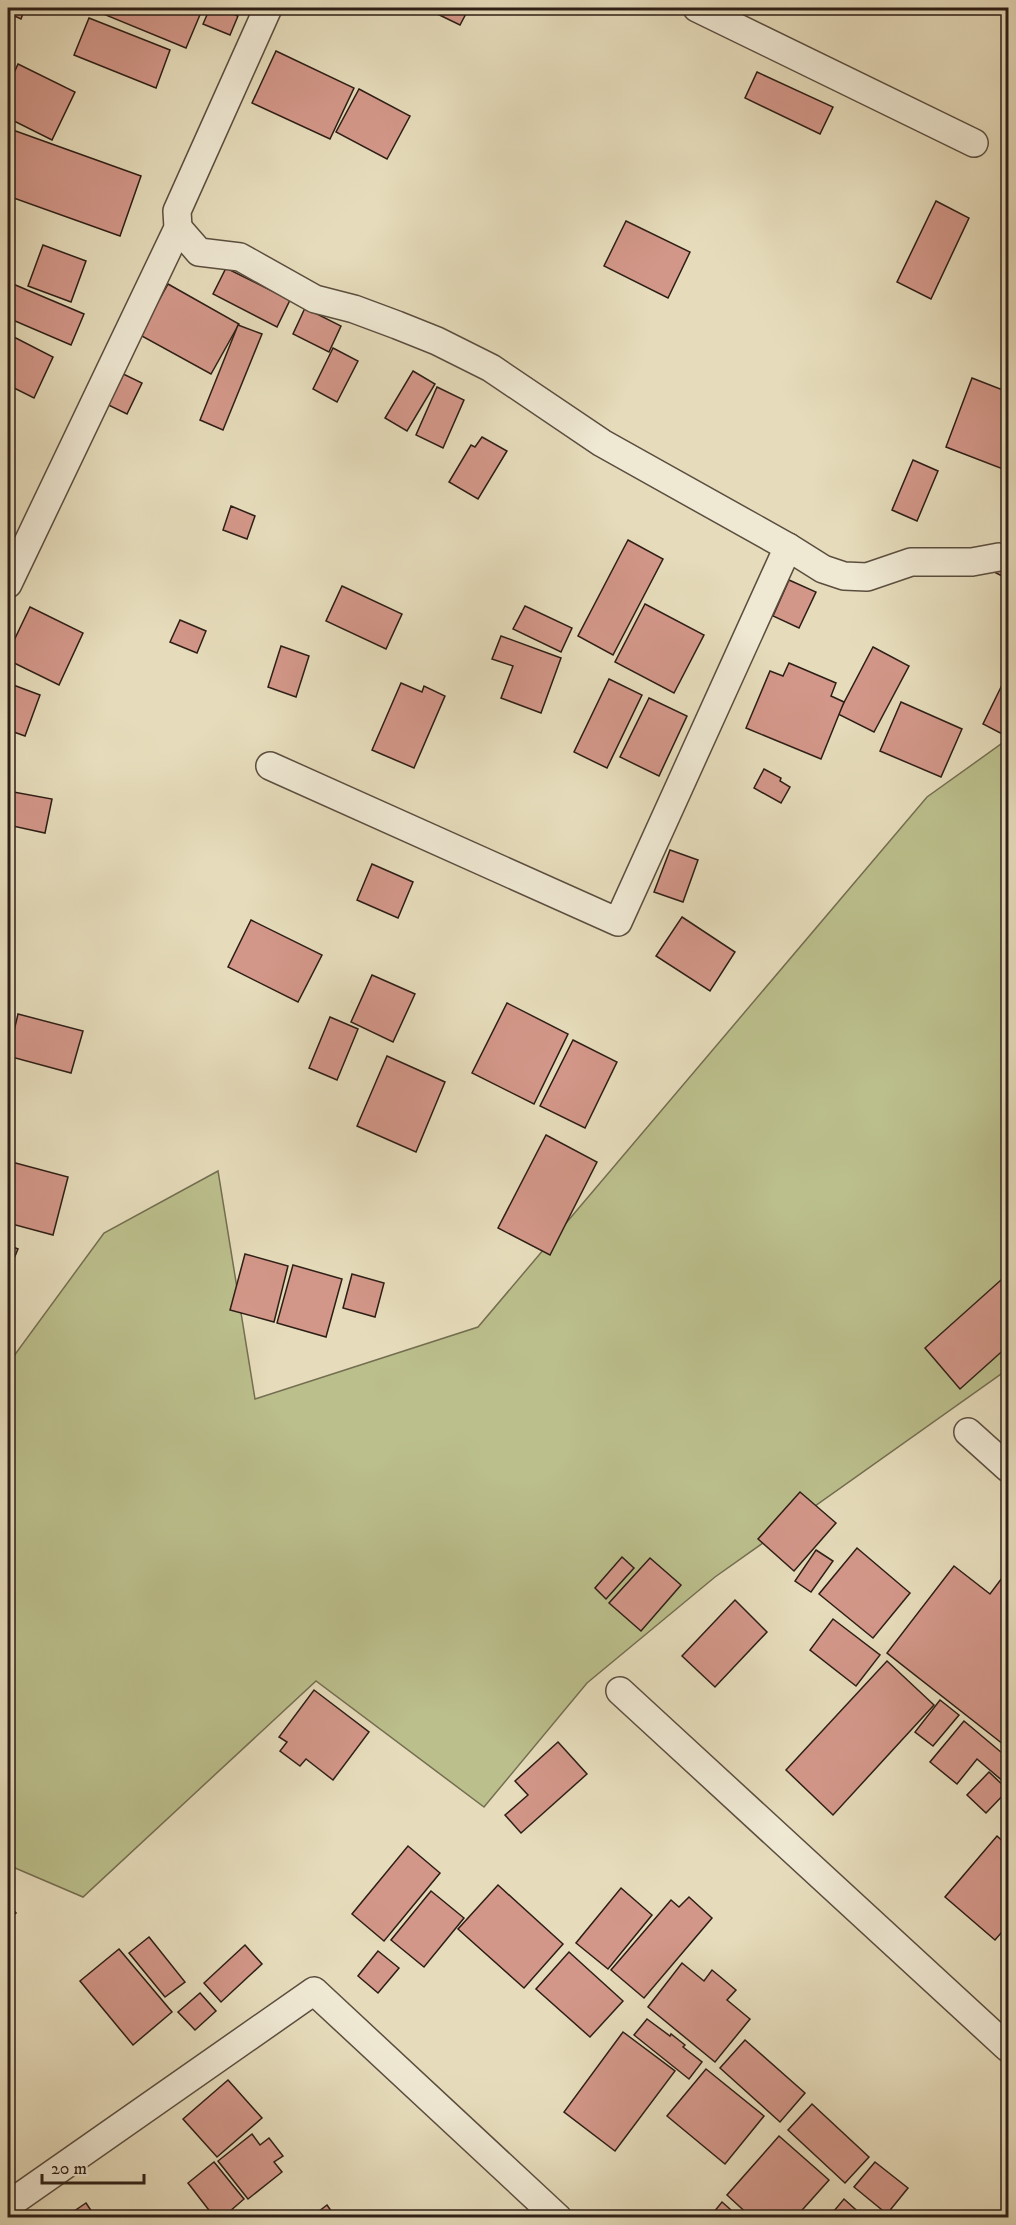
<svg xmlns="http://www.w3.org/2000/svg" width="1016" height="2225" font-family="'IM FELL DW Pica',serif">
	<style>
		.green { fill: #bbbf8c; stroke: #746e51; stroke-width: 1.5 }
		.building { fill: #d39789; stroke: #2d1e16; stroke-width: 1.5 }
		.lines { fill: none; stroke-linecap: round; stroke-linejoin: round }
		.street-casing { stroke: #5b4e3f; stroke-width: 30 }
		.street { stroke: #efe8d3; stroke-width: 27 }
	</style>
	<rect width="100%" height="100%" fill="#e6dcbb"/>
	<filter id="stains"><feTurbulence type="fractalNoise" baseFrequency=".00333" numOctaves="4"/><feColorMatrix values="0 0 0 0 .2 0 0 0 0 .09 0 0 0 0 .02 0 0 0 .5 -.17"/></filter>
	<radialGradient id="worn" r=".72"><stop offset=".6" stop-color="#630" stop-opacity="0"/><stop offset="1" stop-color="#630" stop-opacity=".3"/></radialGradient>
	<polygon class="green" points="1008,739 1008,1369 715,1577 587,1683 484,1807 316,1681 83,1897 8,1865 8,1364 104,1233 218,1171 255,1399 478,1327 927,797"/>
	<g class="building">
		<polygon points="8,8 25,8 21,19 8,13"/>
		<polygon points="98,8 197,8 202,10 186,48 96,11"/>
		<polygon points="210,8 218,8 238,16 230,35 203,24"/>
		<polygon points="425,8 469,8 460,25"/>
		<polygon points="89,18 170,50 156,88 74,55"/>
		<polygon points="276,51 354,88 330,139 252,103"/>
		<polygon points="18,64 75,92 52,140 8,118 8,86"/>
		<polygon points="757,72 833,107 820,134 745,98"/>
		<polygon points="359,89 410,116 387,159 336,132"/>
		<polygon points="10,129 141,176 120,236 8,196 8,137"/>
		<polygon points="936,201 969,218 931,299 897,282"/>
		<polygon points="626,221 690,252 668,298 604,266"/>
		<polygon points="43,245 86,261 71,302 28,286"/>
		<polygon points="226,268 290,300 277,327 213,294"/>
		<polygon points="13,284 84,314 71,345 8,318 8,297"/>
		<polygon points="168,284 239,324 211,374 140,335"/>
		<polygon points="305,308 341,326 329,352 293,334"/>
		<polygon points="238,325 262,334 223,430 200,420"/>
		<polygon points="8,334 53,357 34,398 8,385"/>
		<polygon points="333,348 358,361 337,402 313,389"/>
		<polygon points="115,370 142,383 127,414 100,401"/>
		<polygon points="413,371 435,384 407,431 385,418"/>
		<polygon points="972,378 1008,392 1008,471 946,447"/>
		<polygon points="437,387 464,400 443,448 416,435"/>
		<polygon points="482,437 507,451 478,499 449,482 471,445 475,447"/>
		<polygon points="913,460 938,471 917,521 892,510"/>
		<polygon points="231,506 255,516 247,539 223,530"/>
		<polygon points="628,540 663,559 613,655 578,636"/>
		<polygon points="1008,542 1008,579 994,572"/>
		<polygon points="789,580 816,592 799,628 773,616"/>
		<polygon points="342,586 402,614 386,649 326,621"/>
		<polygon points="645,604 704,635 674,693 615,662"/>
		<polygon points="525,606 572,628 561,652 513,629"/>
		<polygon points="30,607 83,633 59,685 8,660 8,653"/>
		<polygon points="180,620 206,631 197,653 170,642"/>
		<polygon points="501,636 561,658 541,713 501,698 513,666 492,659"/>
		<polygon points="281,646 309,656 296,697 268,687"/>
		<polygon points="873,647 909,666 874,732 838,714"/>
		<polygon points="789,663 836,683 831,696 844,702 821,759 746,728 770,671 783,676"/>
		<polygon points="609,679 642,695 607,768 574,752"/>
		<polygon points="8,683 40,695 25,736 8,730"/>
		<polygon points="401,683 422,692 424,686 445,696 414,768 372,750"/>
		<polygon points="1003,683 1008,686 1008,737 983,724"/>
		<polygon points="649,698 687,716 659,776 620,757"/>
		<polygon points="901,702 962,729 941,777 880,751"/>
		<polygon points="764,769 781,778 780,781 790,787 781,803 754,788"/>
		<polygon points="8,791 52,799 45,833 8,825"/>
		<polygon points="670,850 698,860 683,902 654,892"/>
		<polygon points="372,864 413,882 398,918 357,900"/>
		<polygon points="682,917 735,952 710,991 656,956"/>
		<polygon points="251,920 322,955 298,1002 228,967"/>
		<polygon points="372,975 415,994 393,1042 351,1022"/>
		<polygon points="507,1003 568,1034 534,1104 472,1073"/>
		<polygon points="18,1014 83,1031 71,1073 8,1056"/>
		<polygon points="330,1017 358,1029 337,1080 309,1068"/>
		<polygon points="573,1040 617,1062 585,1128 540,1106"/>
		<polygon points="387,1056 445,1082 416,1152 357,1126"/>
		<polygon points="546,1135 597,1162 550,1255 498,1228"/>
		<polygon points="8,1161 68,1177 53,1235 8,1223"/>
		<polygon points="8,1245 18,1249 8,1273"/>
		<polygon points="245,1254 288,1266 274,1322 230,1310"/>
		<polygon points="293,1265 342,1279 326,1337 277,1323"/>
		<polygon points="352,1274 384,1283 375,1317 343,1308"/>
		<polygon points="1001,1280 1008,1289 1008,1346 960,1389 925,1348"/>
		<polygon points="800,1492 836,1523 794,1571 758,1539"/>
		<polygon points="857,1548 910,1593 873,1638 819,1594"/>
		<polygon points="816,1550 833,1561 811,1592 795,1581"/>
		<polygon points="622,1557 634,1568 606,1599 595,1588"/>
		<polygon points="650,1558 681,1585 641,1631 609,1603"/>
		<polygon points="954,1566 990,1594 1008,1570 1008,1748 887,1653"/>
		<polygon points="735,1600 767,1632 715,1687 682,1656"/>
		<polygon points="833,1619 880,1655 856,1686 810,1650"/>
		<polygon points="887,1661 934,1705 833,1815 786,1770"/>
		<polygon points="314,1690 369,1732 333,1780 306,1759 300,1766 280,1751 287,1742 279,1737"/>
		<polygon points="940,1700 959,1715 933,1746 915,1732"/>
		<polygon points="964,1721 1008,1758 1008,1779 1005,1783 977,1759 957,1784 930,1762"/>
		<polygon points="558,1742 587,1774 521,1833 505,1815 528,1795 515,1781"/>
		<polygon points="989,1772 1008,1790 986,1813 967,1795"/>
		<polygon points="997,1836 1008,1846 1008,1925 995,1940 945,1897"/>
		<polygon points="408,1846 440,1873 384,1941 352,1914"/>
		<polygon points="498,1885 563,1944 524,1988 458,1929"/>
		<polygon points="621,1888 652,1915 608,1969 576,1943"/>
		<polygon points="431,1891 464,1918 424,1967 391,1940"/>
		<polygon points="689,1897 712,1918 644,1998 611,1970 671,1900 679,1907"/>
		<polygon points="8,1904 16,1913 8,1920"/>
		<polygon points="1008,1935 1008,1947 1002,1942"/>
		<polygon points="149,1937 185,1982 165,1997 129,1953"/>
		<polygon points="245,1945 262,1964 221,2002 204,1983"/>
		<polygon points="119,1949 172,2012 133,2045 80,1981"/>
		<polygon points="378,1951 399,1968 378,1993 358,1976"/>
		<polygon points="569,1952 623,2001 590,2037 536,1989"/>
		<polygon points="682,1963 704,1981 712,1970 736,1990 727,2000 750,2019 715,2062 648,2007"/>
		<polygon points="200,1993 216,2011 195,2030 178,2012"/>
		<polygon points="647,2019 670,2036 671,2034 685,2045 683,2047 702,2062 689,2079 634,2035"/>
		<polygon points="623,2032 675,2071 615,2151 564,2112"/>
		<polygon points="745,2040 805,2093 780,2122 720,2068"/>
		<polygon points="706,2069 764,2116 725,2164 667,2116"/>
		<polygon points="228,2080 262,2118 217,2157 183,2119"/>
		<polygon points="812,2104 869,2157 845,2183 788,2130"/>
		<polygon points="252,2134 260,2145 269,2138 283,2156 274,2162 282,2172 248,2199 218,2161"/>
		<polygon points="779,2136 829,2180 795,2218 752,2218 727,2195"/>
		<polygon points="214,2162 244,2199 222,2218 215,2218 188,2183"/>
		<polygon points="875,2162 908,2188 887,2214 854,2187"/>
		<polygon points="844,2199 865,2218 828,2218"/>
		<polygon points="722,2202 740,2218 709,2218"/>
		<polygon points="86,2203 96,2218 64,2218"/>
		<polygon points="327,2205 336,2218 310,2218"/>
	</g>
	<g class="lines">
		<defs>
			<g id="street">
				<polyline points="697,8 974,143"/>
				<polyline points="178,228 199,252 240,257 315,299 354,309 397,325 437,341 491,368 602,443 788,547 823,569 844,576 867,577 911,562 972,562 999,557"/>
				<polyline points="8,584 178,228 177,211 268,8"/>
				<polyline points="270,766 618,922 788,547"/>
				<polyline points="968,1432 1008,1468"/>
				<polyline points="620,1691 1008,2048"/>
				<polyline points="8,2205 314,1991 558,2218"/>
			</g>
		</defs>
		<use href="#street" class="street-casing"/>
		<use href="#street" class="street"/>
	</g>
	<rect width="1016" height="2225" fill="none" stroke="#e6dcbb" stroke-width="30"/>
	<rect x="9" y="9" width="998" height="2207" fill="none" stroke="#2d1e16" stroke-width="3"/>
	<rect x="15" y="15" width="986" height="2195" fill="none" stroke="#2d1e16" stroke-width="1.5"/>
	<path d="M42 2174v9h102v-9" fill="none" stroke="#2d1e16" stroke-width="3"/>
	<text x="51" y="2174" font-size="18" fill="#2d1e16" stroke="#efe8d3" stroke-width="4.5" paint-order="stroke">20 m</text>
	<rect width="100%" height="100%" filter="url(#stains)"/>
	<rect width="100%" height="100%" fill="url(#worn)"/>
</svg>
